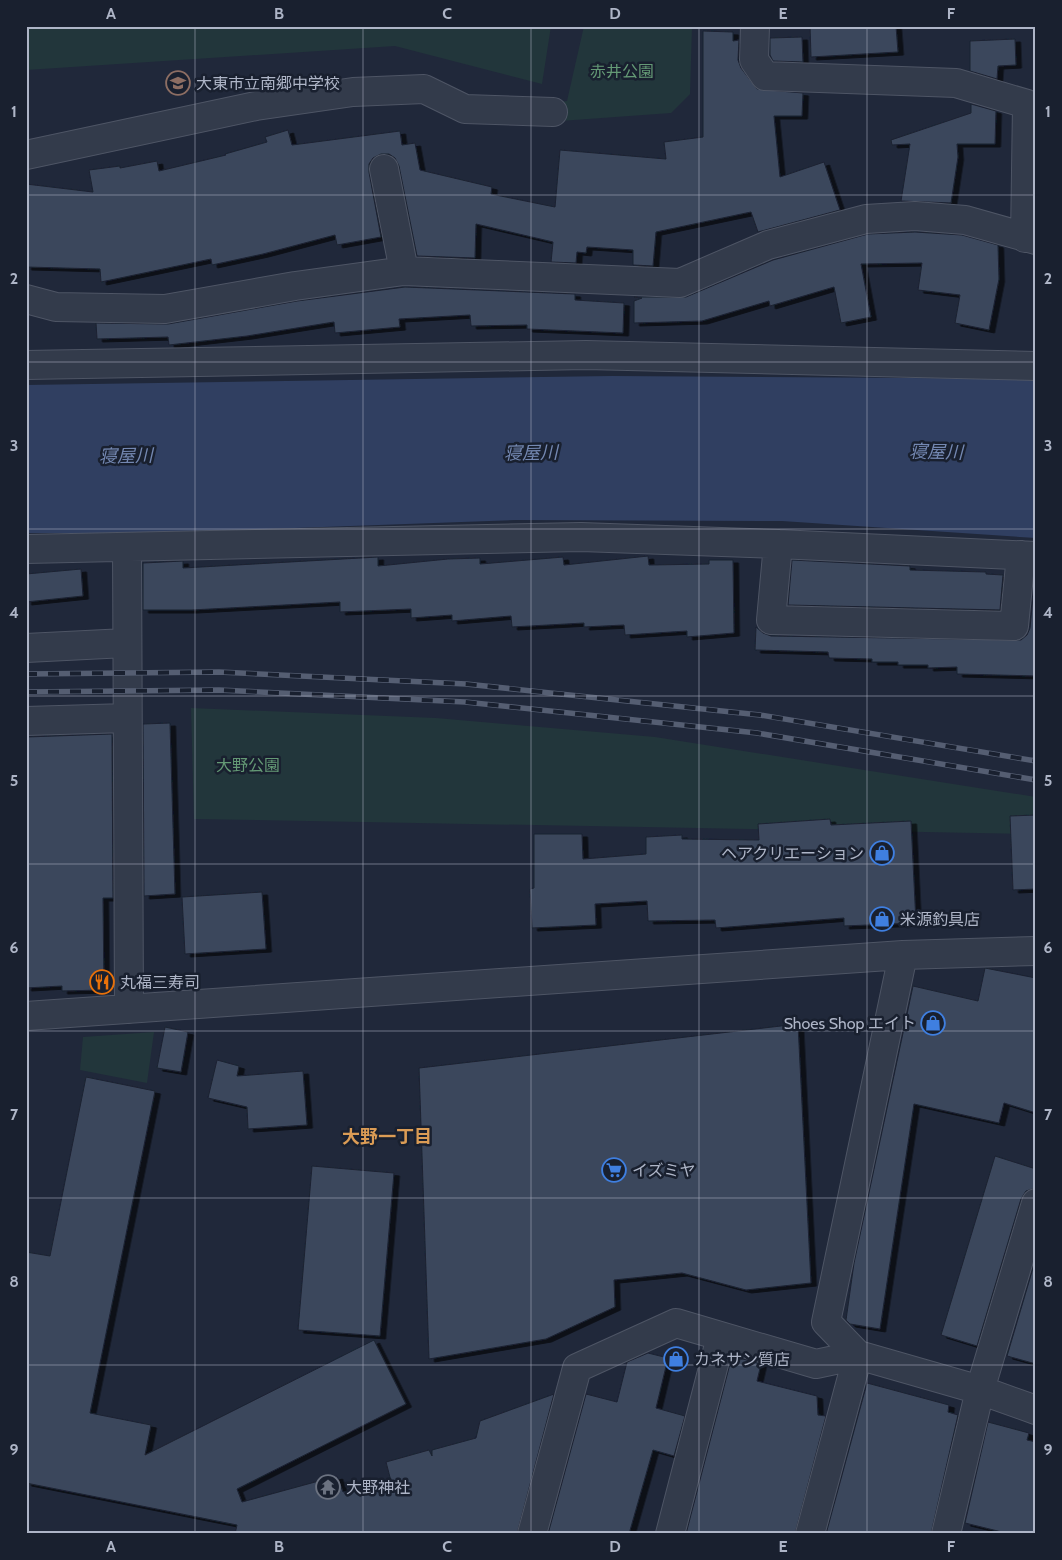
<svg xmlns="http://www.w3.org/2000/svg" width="1062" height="1560" viewBox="0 0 1062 1560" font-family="Cabin,'Noto Sans JP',sans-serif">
<defs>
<filter id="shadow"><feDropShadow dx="5.5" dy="3" stdDeviation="0" flood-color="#0009"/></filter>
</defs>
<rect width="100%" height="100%" fill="#20283a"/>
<path fill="#22363b" d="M26,26h525l-9,58 -147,-38 -369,24z
M584,26h108l-2,68 -19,19 -111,8v-19l7,-1z
M191,708l245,10 219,19 381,60v37l-842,-15z
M154,1032l-7,51 -67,-13 3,-33z"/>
<path fill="#303f61" d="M612,376l424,3v159l-254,-17 -266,-1 -356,13h-134v-148z"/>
<path fill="#3b465b" stroke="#1b2231" filter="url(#shadow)" d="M810,26h86l2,26 -87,5z
M703,31l30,1v9l6,-1 -1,20 3,8 16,21 46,4 -1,23h-28l6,61 44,-15 16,48 -82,22 -7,-20 -95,20 -3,34 -20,-1v-15l-46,-3 -1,6 -9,-1 -1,11 -25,-1 2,-20 -77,-18 -1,34 -58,-2 -18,-90 -4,-8 -6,-4h-8l-8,4 -4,6v8l12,65 -44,8 -2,-10 -72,19 -51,11 -1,-6 -110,23 -1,-13 -74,-2v-83l67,8 -4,-22 31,-4v2l37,-7 2,10 67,-16 -1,-1 42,-12 -2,-5 23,-7 4,15 108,-14 2,14 13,-2 5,27 72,17 -1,7 64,13 5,-57 106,9 -2,-17 39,-5z
M802,37l1,25 -30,-1 -3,-6v-17z
M1015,39l1,26 -18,1 -1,13 -27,-8v-30z
M971,104l25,7 -1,33h-38l1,13 -7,46 -50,-2 9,-57 -18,1 -1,-5 80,-27z
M915,232l47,3 36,10 1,34 -10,51 -34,-7 5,-28 -42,-5 4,-27 -61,1 10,53 -30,6 -7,-36 -64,19 -1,-5 -67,20 -68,2v-22l8,-3 -8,-1h52l87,-37 95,-26z
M405,287l170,7v6l49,3 -1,30 -96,-4v-4l-56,1 -1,-11 -71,4 1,8 -65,6 -1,-11 -87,14 -78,9 -1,-8 -71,2 -1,-16 72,1 129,-23z
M648,556l1,9 60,-1v-4h24l1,73 -47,4v-6l-62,4 -1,-10 -40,2v-4l-72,4 -1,-11 -59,5v-6l-41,3v-9l-71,3v-10l-148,8h-49v-47l40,-2v7l195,-11v9l70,-7 32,-1v6l83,-7 1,8z
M792,560l118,6v4l76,2v2l17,1 -3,35 -212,-5z
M81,569l2,27 -57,6v-28z
M1035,575l1,101 -79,-2v-7l-29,1v-3h-30v-3h-26v-3l-43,-1 -1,-6 -73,-2 1,-23 7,6 8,3 250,4 6,-5 3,-7z
M170,723l5,171 -31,2 -1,-172z
M112,734l1,164h-10l1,92 -42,1v-5l-36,2v-251z
M1036,815v74l-23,1 -3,-74z
M830,819l1,6 80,-4 5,102 -72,3v-8l-128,10 -1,-8 -67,1 -1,-20 -52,3 1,21 -64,3 -2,-39 4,-1v-54h48l1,25 63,-5v-17l36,-2v4l77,1 -1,-16z
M262,892l4,57 -81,5 -3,-57z
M985,968l51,10v135l-32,-10 -5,20 -85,-19 -34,225 -30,-5 -4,-4 8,-57 59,-277 65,15z
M798,1024l13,259 -65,7 -64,-17 -68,7 1,27 -69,32 -117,20 -10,-291z
M165,1027l23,5 -7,40 -24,-4z
M217,1060l22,6 -2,10 66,-5 4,54 -59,4 -1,-22 -39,-9z
M86,1077l69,14 -65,322 61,12 -6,30 229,-115 32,64 -169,85 5,13 95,-26 6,16 49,-7 -6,-23 43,-12 3,6v-6l44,-12 4,-17 74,-27 -37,140h-282l2,-9 -211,-42v-231l24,4z
M995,1156l41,13v19l-10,3 -5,8 -44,147 -36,-11z
M312,1166l82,7 -14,163 -82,-6z
M1036,1258v106l-29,-8z
M648,1353l20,5 -12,50 29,8 -11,40 -21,-6 -24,84h-81l38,-140 31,8 10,-40z
M732,1356l29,8 -4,17 60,15 1,19 8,1 -31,118h-109z
M867,1383l82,22 -1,7 10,3 -27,119h-105z
M988,1422l41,11 -2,7 9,2v92h-26l-45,-11z"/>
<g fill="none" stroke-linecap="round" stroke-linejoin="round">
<g stroke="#4e5565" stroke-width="30">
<path id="minor" d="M755,26l-1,34 11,16 191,7 71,21 -2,134
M26,155l230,-49 97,-14 71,-3 41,20 88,3
M384,169l20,102
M26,299l30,8 109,2 130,-23 109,-15 276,12 88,-38 98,-26 49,-3 50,4 71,20
M26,365l560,-10 450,11
M778,544l-7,76 243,6 7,-71
M127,547l2,462
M26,549l555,-12 197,7 258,12
M26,648l100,-5
M26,721l101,-3
M903,955l-77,367 32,33 122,35 56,20
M26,1016l877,-61 133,-4
M532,1534l45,-166 99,-45 140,41 42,-9 -48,179
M670,1534l51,-197
M946,1534l34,-144 56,-187"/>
</g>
<use href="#minor" stroke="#333b4b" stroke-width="28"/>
<g stroke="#555e72" stroke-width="5.5">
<path id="rail" d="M26,674l193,-2 247,12 294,31 276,46
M26,692l193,-2 246,12 292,31 279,47"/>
</g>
<use href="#rail" stroke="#19202f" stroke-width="4" stroke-dasharray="11" stroke-linecap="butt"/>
</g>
<path fill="none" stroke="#aeb5c7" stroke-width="1" stroke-opacity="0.55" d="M195,26v1508M363,26v1508M531,26v1508M699,26v1508M867,26v1508M26,195h1010M26,362h1010M26,529h1010M26,696h1010M26,864h1010M26,1031h1010M26,1198h1010M26,1365h1010"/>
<defs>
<g id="school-ring" transform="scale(1.25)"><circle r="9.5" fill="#19202f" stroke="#8d6e63" stroke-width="1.5"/><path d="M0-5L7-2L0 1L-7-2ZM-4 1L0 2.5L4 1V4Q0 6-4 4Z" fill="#8d6e63"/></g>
<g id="shop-ring" transform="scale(1.25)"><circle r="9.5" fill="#19202f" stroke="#3f7fe0" stroke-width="1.5"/><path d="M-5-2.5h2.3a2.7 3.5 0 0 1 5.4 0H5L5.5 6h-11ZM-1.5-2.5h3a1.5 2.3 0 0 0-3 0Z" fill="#3f7fe0"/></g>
<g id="restaurant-ring" transform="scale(1.25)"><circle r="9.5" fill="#19202f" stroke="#e8710a" stroke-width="1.5"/><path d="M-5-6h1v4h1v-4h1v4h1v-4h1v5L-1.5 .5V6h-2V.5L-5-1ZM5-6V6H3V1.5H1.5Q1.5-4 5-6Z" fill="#e8710a"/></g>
<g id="supermarket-ring" transform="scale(1.25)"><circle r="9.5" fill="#19202f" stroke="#3f7fe0" stroke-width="1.5"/><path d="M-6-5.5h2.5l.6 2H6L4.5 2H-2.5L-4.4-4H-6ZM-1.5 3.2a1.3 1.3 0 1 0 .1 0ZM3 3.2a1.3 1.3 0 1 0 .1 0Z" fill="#3f7fe0"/></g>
<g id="temple-ring" transform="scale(1.25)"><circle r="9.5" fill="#19202f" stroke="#6b7280" stroke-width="1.5"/><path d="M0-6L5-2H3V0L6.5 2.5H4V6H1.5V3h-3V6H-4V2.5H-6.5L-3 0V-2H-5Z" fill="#6b7280"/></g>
</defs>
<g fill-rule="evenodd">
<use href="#school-ring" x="178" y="83"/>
<use href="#shop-ring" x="882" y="853"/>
<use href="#shop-ring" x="882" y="919"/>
<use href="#restaurant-ring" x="102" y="982"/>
<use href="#shop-ring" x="933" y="1023"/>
<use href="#supermarket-ring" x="614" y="1170"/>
<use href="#shop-ring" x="676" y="1359"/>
<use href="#temple-ring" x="328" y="1487"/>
</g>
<g text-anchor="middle" stroke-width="5" stroke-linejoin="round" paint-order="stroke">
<g font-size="16" fill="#649975" stroke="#19202f">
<text x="622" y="77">赤井公園</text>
<text x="248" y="771">大野公園</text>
</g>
<g font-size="16" fill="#aeb5c7" stroke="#19202f" text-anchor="start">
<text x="196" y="89">大東市立南郷中学校</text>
<text x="864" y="859" text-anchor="end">ヘアクリエーション</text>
<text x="900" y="925">米源釣具店</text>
<text x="120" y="988">丸福三寿司</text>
<text x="916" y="1029" text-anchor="end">Shoes Shop エイト</text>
<text x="632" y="1176">イズミヤ</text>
<text x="694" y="1365">カネサン質店</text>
<text x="346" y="1493">大野神社</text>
</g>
<g font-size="18" font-style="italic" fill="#7488b2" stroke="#19202f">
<text transform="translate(936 452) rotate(1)" y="6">寝屋川</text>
<text transform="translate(531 453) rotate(-1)" y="6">寝屋川</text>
<text transform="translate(126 456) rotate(-1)" y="6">寝屋川</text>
</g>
<g font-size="18" font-weight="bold" fill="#db9c55" stroke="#19202f">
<text x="387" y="1143">大野一丁目</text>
</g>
</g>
<rect width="1062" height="1560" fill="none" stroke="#19202f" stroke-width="55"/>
<rect x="28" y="28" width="1006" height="1504" fill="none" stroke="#aeb5c7" stroke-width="2"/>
<g font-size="16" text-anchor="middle" font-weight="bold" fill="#aeb5c7">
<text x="111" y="19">A</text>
<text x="279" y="19">B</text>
<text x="447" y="19">C</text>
<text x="615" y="19">D</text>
<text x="783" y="19">E</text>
<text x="951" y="19">F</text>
<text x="14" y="117">1</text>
<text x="1048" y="117">1</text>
<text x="14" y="284">2</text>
<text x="1048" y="284">2</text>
<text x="14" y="451">3</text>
<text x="1048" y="451">3</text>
<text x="14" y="618">4</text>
<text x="1048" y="618">4</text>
<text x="14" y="786">5</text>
<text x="1048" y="786">5</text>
<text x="14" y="953">6</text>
<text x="1048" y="953">6</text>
<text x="14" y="1120">7</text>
<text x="1048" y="1120">7</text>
<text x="14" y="1287">8</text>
<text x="1048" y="1287">8</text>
<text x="14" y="1455">9</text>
<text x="1048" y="1455">9</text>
<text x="111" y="1552">A</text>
<text x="279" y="1552">B</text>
<text x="447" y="1552">C</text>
<text x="615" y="1552">D</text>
<text x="783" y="1552">E</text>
<text x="951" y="1552">F</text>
</g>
</svg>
